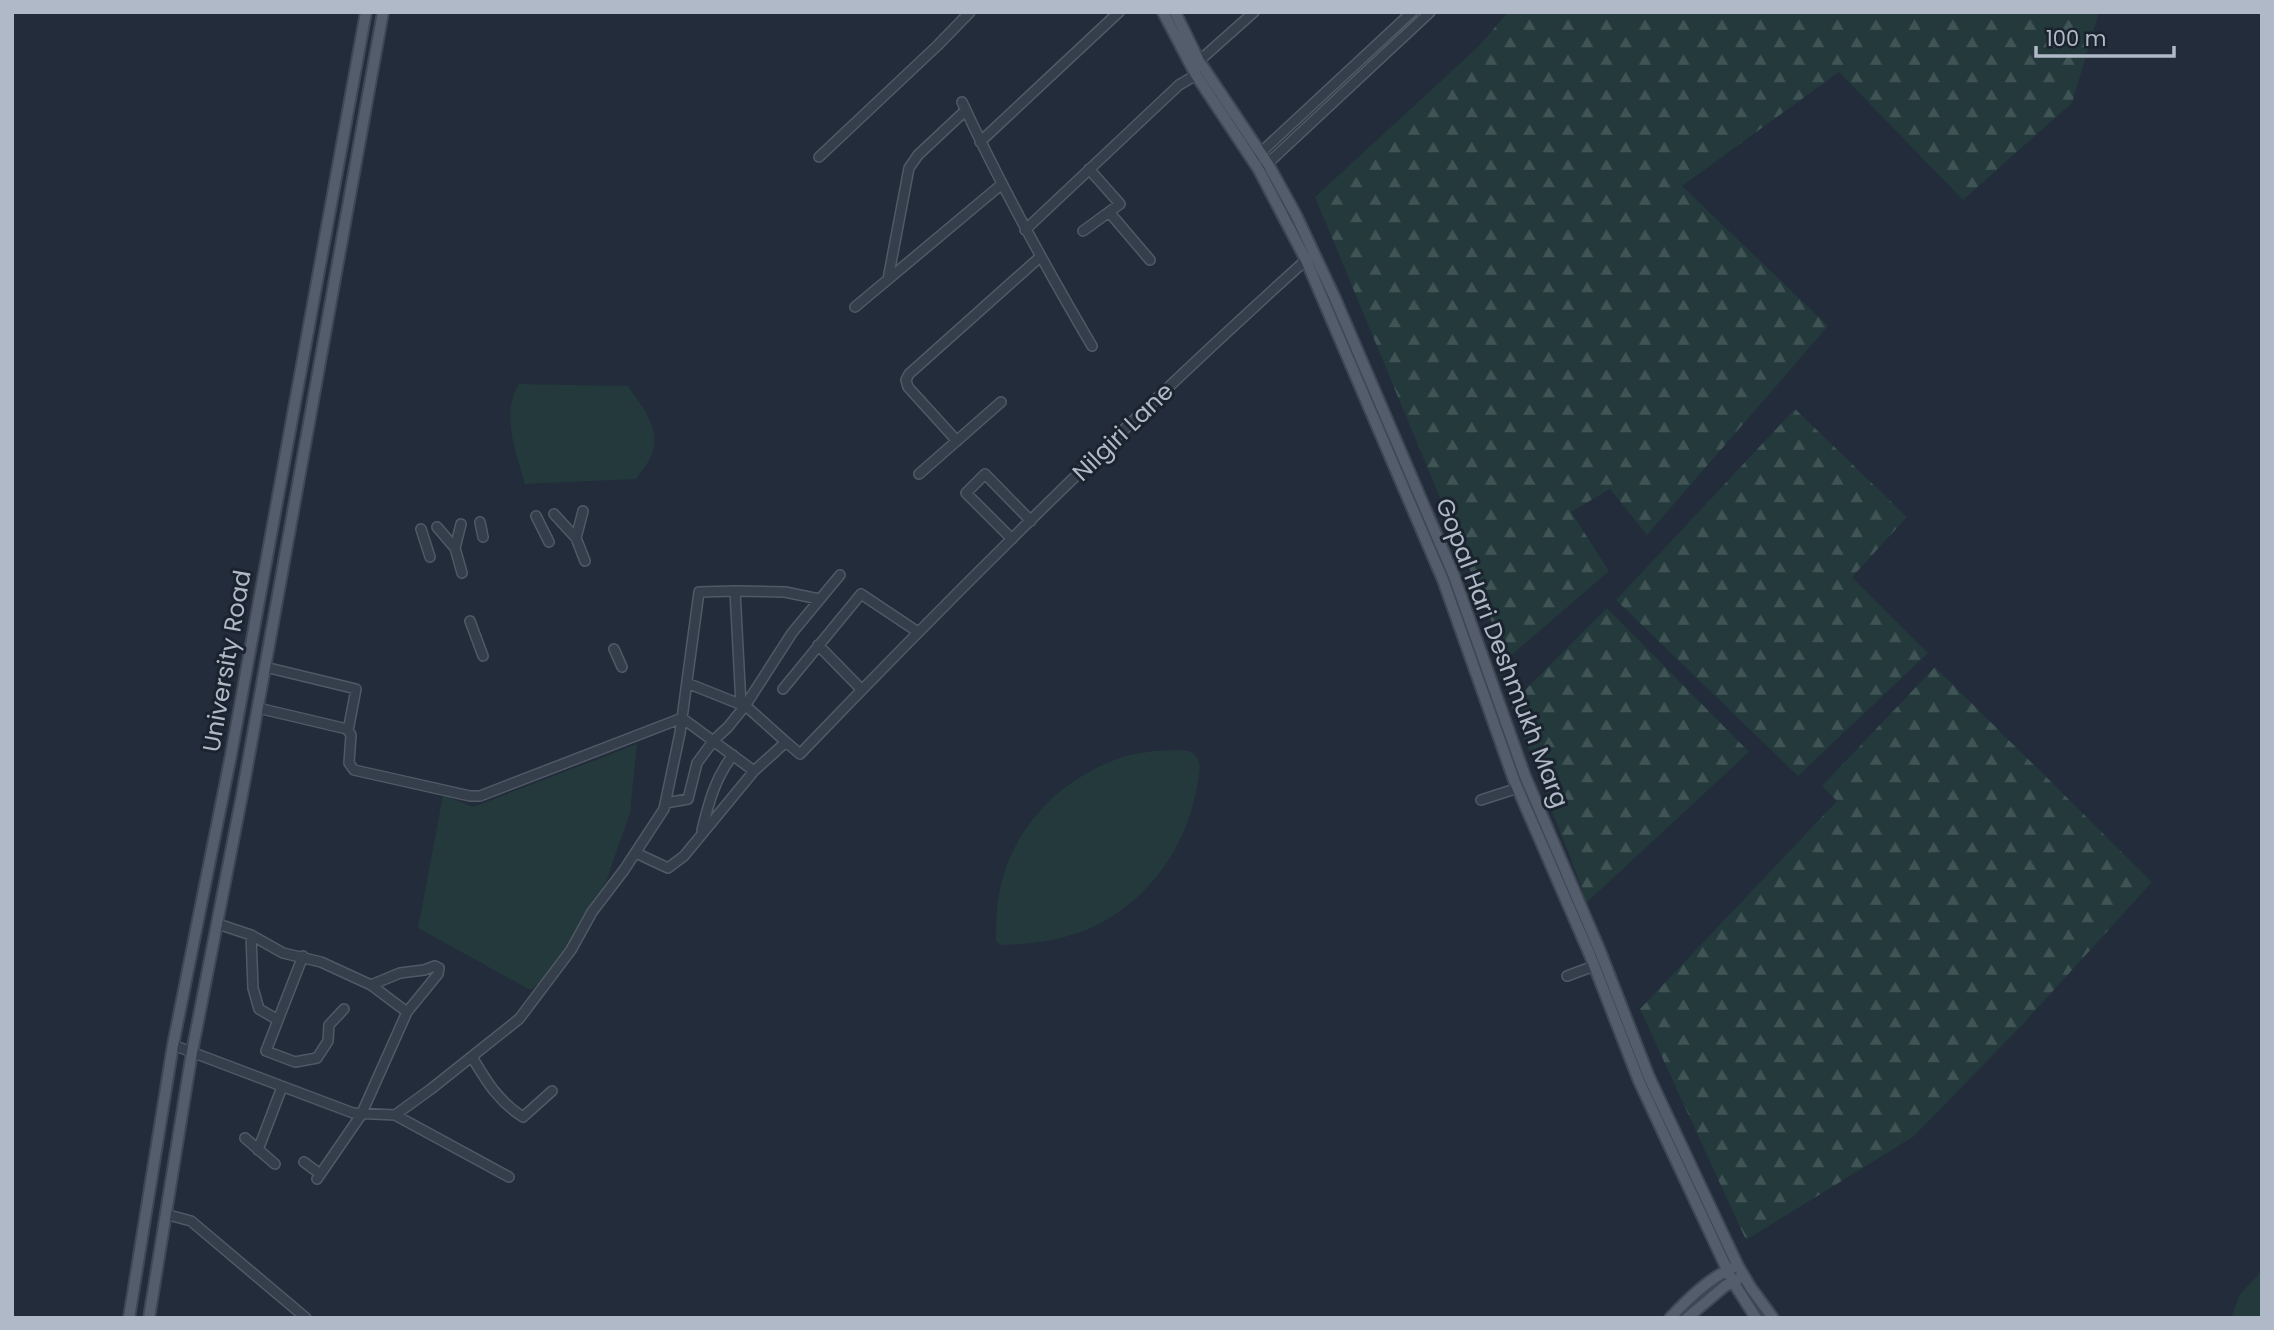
<svg xmlns="http://www.w3.org/2000/svg" width="2274" height="1330" viewBox="0 0 2274 1330" font-family="Poppins,sans-serif">
<defs>
<pattern id="forest-firs" width="22" height="20" patternUnits="userSpaceOnUse" patternTransform="scale(1.75)"><rect width="22" height="20" fill="#23393b"/><path d="M5 1l3.5 6h-7zM16 11l3.5 6h-7z" fill="#405456"/></pattern>
</defs>
<rect width="100%" height="100%" fill="#222c3a"/>
<path fill="#23393b" d="M519,384l109,2c13,20 34,42 24,68 -3,9 -11,17 -16,25l-111,5c-9,-31 -25,-71 -6,-100z
M637,744l-7,69 -24,69 -53,91 -23,17 -112,-62 25,-133 30,12z
M1154,751c11,0 28,-3 37,1 12,7 9,18 7,29 -8,56 -40,108 -90,138 -33,20 -70,25 -107,26l-5,-3c0,-11 0,-22 1,-33 6,-70 55,-126 120,-150 12,-5 25,-6 37,-8z
M2262,1271v47h-31l9,-24z"/>
<path fill="url(#forest-firs)" d="M1508,12h591l-27,91 -109,97 -124,-128 -157,114 146,140 -181,209 -37,-46 -39,23 38,59 -102,88 -192,-462 164,-151z
M1795,409l112,108 -55,60 76,76 -130,123 -182,-176z
M1607,608l142,144 -164,152 -3,-16 -71,-184z
M1935,667l217,215 -130,143 -109,112 -167,103 -106,-231 197,-208 -15,-15z"/>
<g fill="none" stroke-linecap="round" stroke-linejoin="round">
<g stroke="#505965" stroke-width="12">
<path id="minor" d="M1199,61l55,-49
M962,102c39,84 83,164 130,244
M980,142l139,-130
M1257,156l155,-144
M819,157l119,-112 32,-33
M1265,166l165,-154
M1109,212l41,48
M1025,230l154,-145 17,-10
M1083,231l37,-27 -31,-35
M888,279l21,-111 9,-13 48,-45
M855,307l147,-123
M957,441l-49,-54 -2,-7 3,-6 131,-117
M919,474l82,-72
M583,511l-7,27 9,23
M554,514l22,24
M536,516l13,26
M480,522l3,15
M461,524l-6,24 7,25
M437,527l18,21
M421,529l9,28
M1012,539l-46,-46 19,-19 46,47
M735,591l50,1 34,7
M470,621l13,35
M818,645l44,45
M614,649l8,18
M265,667l91,22 -8,42
M783,689l78,-95 57,38
M258,708l89,21 4,6 -2,28 5,7 116,26h10l202,-78 72,53 32,-29 -39,-35 -60,-24
M786,742l14,12c163,-170 331,-336 506,-494
M1481,800l37,-12
M666,803l22,-4 9,-36 17,-23 14,-13 17,-21 47,-73 48,-58
M702,830c7,-28 13,-52 31,-75
M636,853l32,15 16,-12 70,-85
M218,924l33,11 32,18 38,9 50,23 36,27 -46,103 -44,64
M251,935l2,53 6,21 19,11
M303,956l-37,95 29,11 22,-4 11,-17 1,-16 15,-16
M1567,976l27,-10
M371,985l29,-12 24,-3 11,-4 4,2 -1,6 -31,38
M173,1045l180,68 42,2 36,-26 88,-70 52,-69 21,-38 32,-42 40,-61 16,-76 19,-141 36,-1 6,114
M472,1057c15,25 26,44 51,60l29,-26
M395,1115l114,62
M245,1138l30,26
M258,1150l24,-63
M304,1162l16,12
M165,1214l26,7 115,97"/>
</g>
<g stroke="#3f4754" stroke-width="14">
<path id="major" d="M1163,12l33,63 63,95 47,90 137,320 71,200 76,175 49,126 94,201 23,36
M1175,12l24,49 69,103 28,51 38,81 120,280 71,200 75,175 49,126 89,189 13,22 22,30
M129,1318l44,-273 58,-290 135,-743
M149,1318l43,-266 50,-257 141,-783
M1670,1318c18,-19 38,-39 62,-50
M1687,1318l38,-32 13,-7"/>
</g>
<use href="#minor" stroke="#353e4b" stroke-width="9"/>
<use href="#major" stroke="#535d6b" stroke-width="10"/>
</g>
<g text-anchor="middle" stroke-width="6" stroke-linejoin="round" paint-order="stroke">
<g font-size="24" fill="#b0b9c7" stroke="#1b232f">
<text transform="translate(1123 432) rotate(-44)" y="8">Nilgiri Lane</text>
<text transform="translate(1502 653) rotate(69)" y="8">Gopal Hari Deshmukh Marg</text>
<text transform="translate(227 661) rotate(-80)" y="8">University Road</text>
</g>
</g>
<rect width="2274" height="1330" fill="none" stroke="#b0b9c7" stroke-width="28"/>
<path d="M2036 46v10h138v-10" fill="none" stroke="#b0b9c7" stroke-width="3.5"/>
<text x="2046" y="46" font-size="21" fill="#b0b9c7" stroke="#1b232f" stroke-width="5" paint-order="stroke">100 m</text>
</svg>
